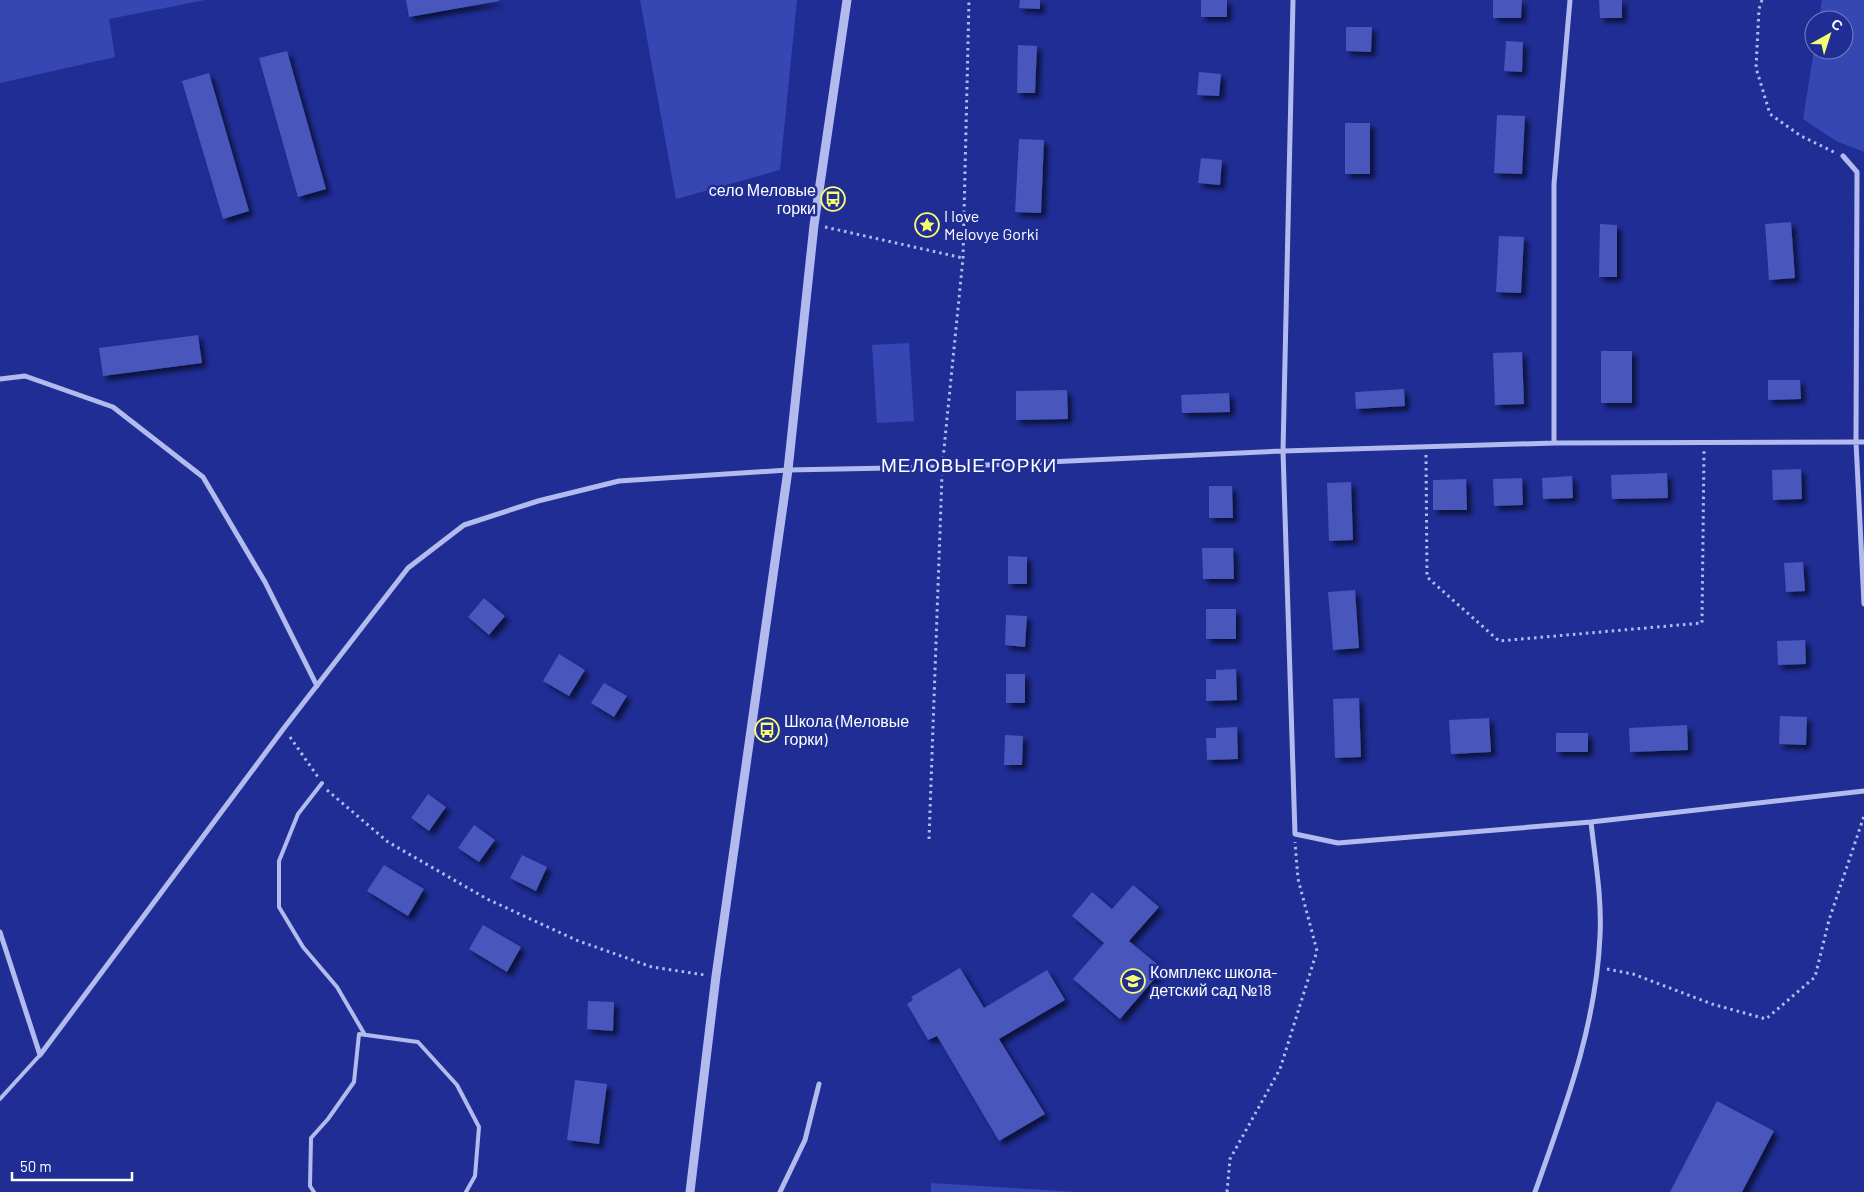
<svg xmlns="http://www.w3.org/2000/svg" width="1864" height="1192" viewBox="0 0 1864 1192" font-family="Barlow,sans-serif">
<defs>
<filter id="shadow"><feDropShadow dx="4.5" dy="4.5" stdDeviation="2.5" flood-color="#0009"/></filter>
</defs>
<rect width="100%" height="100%" fill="#1f2d95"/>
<path fill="#3647b3" d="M0,0h205l-96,19 6,38 -115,26z
M640,0h157l-17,170 -104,29z
M1822,0h42v152l-28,-11 -33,-22 11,-69h30v-30h-25z
M909,343l5,78 -37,2 -5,-78z
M931,1183l146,9h-146z"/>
<path fill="#4856bb" filter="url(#shadow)" d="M406,0h93v1l-90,16z
M1020,0h20v9l-21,-1z
M1201,0h26v17h-26z
M1493,0h29l-1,18h-28z
M1599,0h23v18h-22z
M1346,27h26l-1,25 -25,-1z
M1506,41l17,1 -1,30 -18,-1z
M1018,45l19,1 -2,47h-18z
M287,51l39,138 -28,8 -39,-139z
M1199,72l22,2 -2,22 -22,-1z
M209,73l40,138 -26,8 -41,-138z
M1497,115l28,1 -3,58 -28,-1z
M1345,123h25v51h-25z
M1019,139l25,1 -3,73 -26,-1z
M1201,158l21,2 -2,25 -22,-2z
M1791,222l4,56 -26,2 -4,-56z
M1600,224l17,1v52h-18z
M1499,236l25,1 -3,56 -25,-1z
M198,335l4,28 -99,13 -4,-28z
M1601,351h31v52h-31z
M1522,352l2,52 -29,1 -2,-52z
M1768,380h32l1,19 -33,1z
M1404,389l1,17 -49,3 -1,-17z
M1067,390l1,29 -52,1v-29z
M1229,393l1,19 -48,1 -1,-18z
M1801,469l1,30 -29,1 -1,-30z
M1667,473l1,25 -56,1 -1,-24z
M1572,476l1,22 -30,1 -1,-21z
M1522,478l1,27 -29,1 -1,-27z
M1466,479l1,31h-34v-30z
M1351,482l2,58 -24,1 -2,-58z
M1209,486h23l1,32h-24z
M1202,548h31l1,31h-31z
M1008,556l19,1v27h-19z
M1803,562l2,29 -19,1 -2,-29z
M1355,590l4,58 -26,2 -5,-58z
M484,598l21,18 -16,19 -21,-18z
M1206,609h30v30h-30z
M1006,615l21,1 -2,31 -20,-2z
M1805,640l1,24 -28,1 -1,-24z
M559,654l26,16 -16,26 -26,-15z
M1236,669l1,31 -31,1v-22h10v-9z
M1006,674h19v29h-19z
M604,683l23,13 -13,21 -23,-14z
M1359,698l2,59 -26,1 -2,-59z
M1780,716l27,1 -1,28 -27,-1z
M1489,718l2,34 -40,2 -2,-34z
M1687,725l1,25 -58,2 -1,-24z
M1237,727l1,32 -31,1 -1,-22h10v-10z
M1556,733h32v19h-32z
M1005,735l18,1 -1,29h-18z
M428,794l18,13 -17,24 -18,-13z
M474,825l21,15 -16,22 -21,-14z
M522,855l25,12 -11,24 -26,-13z
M384,865l40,24 -16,27 -41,-25z
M1133,885l26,22 -30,34 34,28 -43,50 -47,-40 31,-36 -32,-27 20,-24 20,17z
M483,925l38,22 -14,25 -38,-23z
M960,968l24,40 63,-38 18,30 -66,39 46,75 -46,27 -62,-105 -9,4 -21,-36 6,-4 -2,-3z
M588,1001l26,1 -1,29 -26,-2z
M575,1080l32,4 -8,60 -32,-4z
M1717,1101l57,30 -32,61h-72z"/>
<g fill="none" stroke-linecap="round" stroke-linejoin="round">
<path stroke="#b2baee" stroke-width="3" stroke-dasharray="2.5 4" stroke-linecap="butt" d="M1762,0l-3,9 -3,59 14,46 31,22 35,17
M825,227l138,31
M1426,455l1,122 72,64 203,-18 2,-172
M943,459l20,-201 6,-258
M290,737l28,40
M327,790l61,52 99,57 89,41 76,27 53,8
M929,839l13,-364
M1607,969l26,5 79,30 54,15 49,-42 14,-57 35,-104
M1227,1192l3,-33 50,-90 37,-118 -19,-72 -3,-37"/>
<path stroke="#b2baee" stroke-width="4" d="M322,783l-24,31 -19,47v46l24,40 34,40 28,48
M0,1099l40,-44
M314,1192l-4,-6 1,-48 17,-19 26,-37 5,-48 59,8 39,43 22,42 -4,49 -9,16"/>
<path stroke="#b2baee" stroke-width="5" d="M1293,0l-10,451 12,383 43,9 253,-21 273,-31
M1843,156l14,16 -1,270 8,162
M0,379l25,-3 88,31 90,70 62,105 52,104
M1554,443v-259l16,-184
M0,932l40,123 244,-327 124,-160 56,-43 74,-24 81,-20 169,-11 154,-3 341,-16 271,-8 310,-1
M780,1192l25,-52 14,-56
M1535,1192c30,-85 61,-165 65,-256 2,-38 -5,-77 -9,-114"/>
<path stroke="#b2baee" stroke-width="9" d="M690,1192l26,-216 72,-506 26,-245 33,-225"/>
</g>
<defs>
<g id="bus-ring" transform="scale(1.25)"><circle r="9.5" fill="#1f2d95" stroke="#f8fc72" stroke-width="1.5"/><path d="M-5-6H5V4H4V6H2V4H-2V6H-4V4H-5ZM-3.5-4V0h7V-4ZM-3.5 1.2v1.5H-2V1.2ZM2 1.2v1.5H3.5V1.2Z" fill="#f8fc72"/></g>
<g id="sight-ring" transform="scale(1.25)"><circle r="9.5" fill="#1f2d95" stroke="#f8fc72" stroke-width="1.5"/><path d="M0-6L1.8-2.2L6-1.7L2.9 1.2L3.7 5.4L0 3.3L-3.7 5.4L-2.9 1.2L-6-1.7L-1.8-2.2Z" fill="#f8fc72"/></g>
<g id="school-ring" transform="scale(1.25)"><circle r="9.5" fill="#1f2d95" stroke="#f8fc72" stroke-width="1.5"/><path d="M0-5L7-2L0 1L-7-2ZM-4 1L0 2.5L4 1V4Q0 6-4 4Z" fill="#f8fc72"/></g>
</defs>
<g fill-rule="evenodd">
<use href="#bus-ring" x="833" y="199"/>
<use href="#sight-ring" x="927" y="225"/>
<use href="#bus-ring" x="767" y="730"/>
<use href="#school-ring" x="1133" y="981"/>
</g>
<g text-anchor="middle" stroke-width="5" stroke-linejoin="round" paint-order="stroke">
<g font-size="16" fill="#fff" stroke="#1f2d95" text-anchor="start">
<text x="816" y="196" text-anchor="end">село Меловые<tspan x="816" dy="18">горки</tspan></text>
<text x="944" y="222">I love<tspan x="944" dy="18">Melovye Gorki</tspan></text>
<text x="784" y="727">Школа (Меловые<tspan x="784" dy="18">горки)</tspan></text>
<text x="1150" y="978">Комплекс школа-<tspan x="1150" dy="18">детский сад №18</tspan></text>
</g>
<g font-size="19" letter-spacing="1" fill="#fff" stroke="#1f2d95">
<text x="969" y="472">МЕЛОВЫЕ ГОРКИ</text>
</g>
</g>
<g transform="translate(1829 35) rotate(39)"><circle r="24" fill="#1f2d95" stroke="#7981bf"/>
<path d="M0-4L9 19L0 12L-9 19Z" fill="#f8fc72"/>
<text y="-8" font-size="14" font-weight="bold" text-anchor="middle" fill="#ffffff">С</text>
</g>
<path d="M12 1172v8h120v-8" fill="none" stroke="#ffffff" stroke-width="2.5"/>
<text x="20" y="1172" font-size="15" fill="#ffffff" stroke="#1f2d95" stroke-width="4" paint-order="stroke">50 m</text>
</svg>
